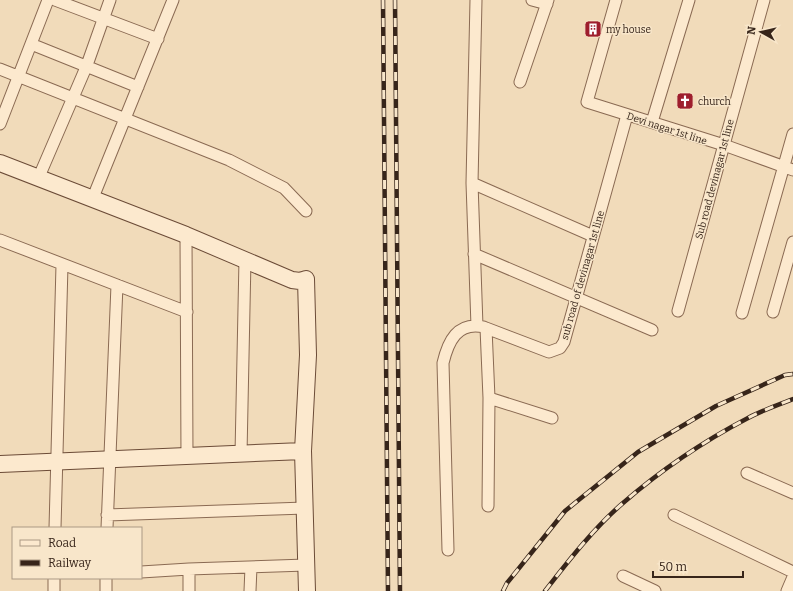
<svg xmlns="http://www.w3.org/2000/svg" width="793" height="591" viewBox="0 0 793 591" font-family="Bitter,serif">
<rect width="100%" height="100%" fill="#f1dbba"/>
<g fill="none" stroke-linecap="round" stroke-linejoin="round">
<g stroke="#8a6a53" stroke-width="13">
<path id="street" d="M55,0l103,39
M476,0l-4,183 5,143
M532,0l15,4
M616,0l-29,102 137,43 69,25
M31,44l107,43
M0,69l229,91 55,28 22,23
M520,82l28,-82
M652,122l37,-122
M0,124l48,-124
M38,179l49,-114 23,-65
M472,183l121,53
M92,200l81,-200
M186,235l1,221
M0,240l187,72
M474,254l178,76
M678,311l86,-311
M773,312l20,-70
M742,313l51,-179
M489,398l63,20
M241,454l4,-195
M747,473l46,20
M488,506l1,-108 -3,-70 63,24 11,-4 4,-6 63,-227
M107,515l198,-7
M674,515l119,57
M55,528l7,-263
M107,528l10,-243
M448,550l-5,-187c5,-21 14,-42 41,-36
M141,572l48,-3
M623,576l32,15
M54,591v-13
M106,591v-13
M189,591v-22l117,-4
M250,591l1,-24
M787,591l6,-14"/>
</g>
<g stroke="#6b4b37" stroke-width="18">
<path id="secondary" d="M0,163l186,72 106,45 8,1 6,-2 2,76 -5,96 4,140
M0,464l303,-13"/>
</g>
<use href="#street" stroke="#fce9ce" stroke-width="11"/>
<use href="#secondary" stroke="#fce9ce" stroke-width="16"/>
<g stroke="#37251a" stroke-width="4.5">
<path id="rail" d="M383,0l5,591
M395,0l5,591
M503,591l4,-8 58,-72 73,-59 78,-46 69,-31 8,-1
M545,591c24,-31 49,-63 78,-88 38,-33 81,-62 125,-85 15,-8 30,-13 45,-19"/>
</g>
<use href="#rail" stroke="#f8e6ca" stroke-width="3" stroke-dasharray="9" stroke-linecap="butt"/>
</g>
<defs>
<g id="building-square" transform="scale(0.9)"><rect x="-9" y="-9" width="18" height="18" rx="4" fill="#9e1e2d" stroke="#f8e6ca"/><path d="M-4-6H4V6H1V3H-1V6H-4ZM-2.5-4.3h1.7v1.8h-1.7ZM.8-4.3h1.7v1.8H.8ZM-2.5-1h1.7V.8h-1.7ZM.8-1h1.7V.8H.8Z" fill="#fff"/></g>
<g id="church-square" transform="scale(0.9)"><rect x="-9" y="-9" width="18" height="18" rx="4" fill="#9e1e2d" stroke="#f8e6ca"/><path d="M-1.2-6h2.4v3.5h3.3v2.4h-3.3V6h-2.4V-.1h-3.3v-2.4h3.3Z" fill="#fff"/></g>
</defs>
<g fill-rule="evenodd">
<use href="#building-square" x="593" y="29"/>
<use href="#church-square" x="685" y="101"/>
</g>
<g text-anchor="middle" stroke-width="3" stroke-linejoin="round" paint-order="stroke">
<g font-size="10" fill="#37251a" stroke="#f8e6ca" text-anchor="start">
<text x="606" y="33">my house</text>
<text x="698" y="105">church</text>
</g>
<g font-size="10" fill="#37251a" stroke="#f8e6ca">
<text transform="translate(667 128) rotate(18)" y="4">Devi nagar 1st line</text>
<text transform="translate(714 179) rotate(-75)" y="4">Sub road devinagar 1st line</text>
<text transform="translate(582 275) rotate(-74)" y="4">sub road of devinagar 1st line</text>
</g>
</g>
<rect x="12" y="527" width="130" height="52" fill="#f8e6ca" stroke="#ab9984"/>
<rect x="20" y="540" width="20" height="6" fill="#fce9ce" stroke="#ab9984"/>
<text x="48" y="547" font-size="12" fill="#37251a">Road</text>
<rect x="20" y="560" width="20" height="6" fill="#37251a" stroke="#ab9984"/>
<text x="48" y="567" font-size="12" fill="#37251a">Railway</text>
<g transform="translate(761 32) rotate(278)" stroke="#f8e6ca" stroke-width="3" paint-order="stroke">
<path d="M0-3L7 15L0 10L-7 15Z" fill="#37251a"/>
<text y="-6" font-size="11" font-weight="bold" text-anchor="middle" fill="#37251a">N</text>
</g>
<path d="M653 571v6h90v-6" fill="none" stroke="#37251a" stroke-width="2"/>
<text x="659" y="571" font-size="12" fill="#37251a" stroke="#f8e6ca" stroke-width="3" paint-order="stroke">50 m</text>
</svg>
